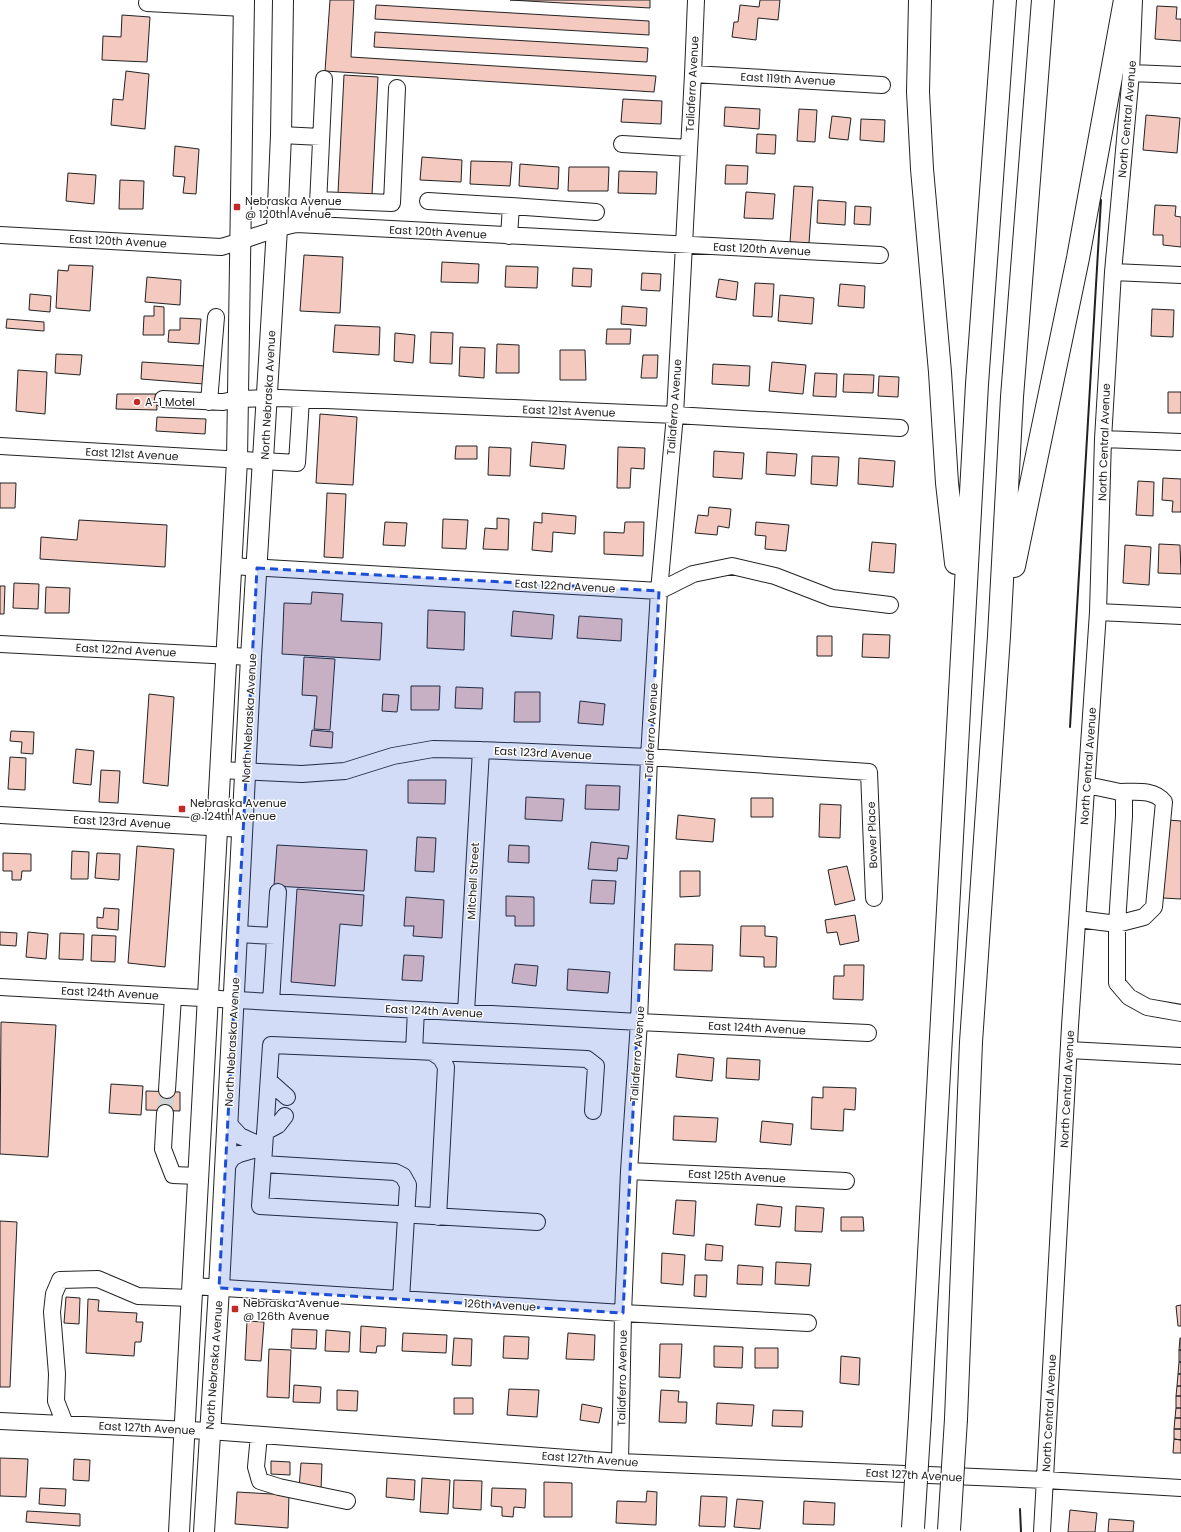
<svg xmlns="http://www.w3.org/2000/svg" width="1181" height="1532" viewBox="0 0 1181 1532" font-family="Poppins,sans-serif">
<rect width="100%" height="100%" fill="#fff"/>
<path fill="#f3c9c0" stroke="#222" d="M330,0h24l-3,57 305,19 -2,16 -329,-21z
M510,0h140v8z
M760,0h20l-2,20 -20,-2 -2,22 -24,-3 2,-15h4l2,-17 19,2z
M376,5l273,16v14l-274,-16z
M1157,6l20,1 -1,12h5v22l-26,-2z
M122,15l28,2 -3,45 -45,-2 1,-24 18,1z
M375,32l273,16 -1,14 -273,-15z
M126,71l23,3 -4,55 -34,-4 2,-26 10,1z
M344,75l34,2 -6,118 -34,-2z
M623,99l39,2 -1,23 -40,-2z
M725,107l35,2 -1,20 -35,-3z
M799,109l18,1 -2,32 -18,-1z
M1146,115l34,3 -3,35 -34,-3z
M832,116l19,2 -3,22 -19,-2z
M861,119l24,1 -1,22 -24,-2z
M757,134l19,1 -1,19 -19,-1z
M175,146l24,3 -3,45 -13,-1 2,-16 -12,-1z
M422,157l40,3 -1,22 -41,-2z
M471,161l41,1 -2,24 -40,-2z
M520,164l39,3 -1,22 -39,-3z
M726,165l22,1 -1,18h-22z
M569,167h40l-1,24h-40z
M619,171l38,1 -1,22 -38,-1z
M68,173l28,2 -2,29 -28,-3z
M120,180l24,1 -1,28h-24z
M794,186l19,1 -4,56 -19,-1z
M746,192l29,2 -2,25 -29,-1z
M818,200l28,2 -1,23 -28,-2z
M1155,205l21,1 -1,10 6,1v30l-18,-2v-10h-10z
M855,206l16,1 -1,18 -16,-1z
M304,255l39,2 -3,56 -40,-2z
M442,262l37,2 -1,19 -37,-1z
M69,265l24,1 -3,45 -34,-3 2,-38 10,1z
M506,266l32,1 -1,21 -32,-1z
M573,268l19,1 -1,18 -19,-1z
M642,273l19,1 -1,17 -19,-1z
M147,277l34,3 -1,25 -35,-3z
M719,279l19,3 -2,18 -20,-3z
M755,283l19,1 -2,33 -19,-1z
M840,284l25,2 -1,22 -26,-2z
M30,294l21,2 -1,16 -21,-2z
M780,295l34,3 -2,26 -34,-3z
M154,306l10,1v28h-21l1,-19h10z
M622,306l25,2 -1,18 -25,-2z
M1152,309l22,1 -1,27 -22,-1z
M180,318l21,1 -2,25 -31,-2 1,-12h11z
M7,319l37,3v9l-38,-3z
M335,325l45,2 -1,28 -46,-3z
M607,329h24l-1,15h-24z
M431,332l22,1 -1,31 -22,-1z
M395,333l20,2 -2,28 -19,-2z
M497,344l22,1v28h-23z
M460,347l25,1 -1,30 -25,-2z
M560,350h25l1,30h-26z
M56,354l26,1 -2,20 -25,-2z
M643,355h15l-1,23h-16z
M142,362l64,4 -2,18 -63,-5z
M772,362l34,3 -3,29 -34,-3z
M713,364l37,2 -1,20 -37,-2z
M18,370l29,2 -2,42 -29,-3z
M815,373l22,1 -1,23 -23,-1z
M844,374l30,1 -1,18 -30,-1z
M879,376l20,1 -1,20 -20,-1z
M1168,392h13v21h-13z
M117,394h39l1,16 -41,-1z
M320,414l37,3 -4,68 -37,-2z
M157,417l49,2 -1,15 -49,-3z
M532,442l34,3 -2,24 -34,-3z
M456,446h21v13h-22z
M489,447l22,1 -1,28 -22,-1z
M618,447l27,1 -1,21 -13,-1 -1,20h-13z
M714,451l30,2 -2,26 -29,-2z
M767,452l30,2 -2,22 -29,-2z
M812,456l27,1 -2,29 -26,-2z
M859,458l36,3 -2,26 -35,-3z
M1163,478l18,1v33h-9l1,-11 -11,-1z
M1138,481l16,1 -1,34 -17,-1z
M0,483h16l-1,25h-15z
M327,493l19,1 -3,64 -19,-1z
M709,507l22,2 -2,19 -11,-2 -1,9 -22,-2 3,-18 10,1z
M542,513l34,3 -1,18 -22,-2 -1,20 -20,-2 2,-28 8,1z
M497,518l12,1 -1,31 -25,-1 2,-21 12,1z
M443,519l25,1 -2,29 -24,-1z
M79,520l88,5 -2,42 -125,-8 1,-22 36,3z
M385,522l22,1 -2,23 -22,-1z
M625,522h19l-1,34 -39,-2v-22l20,1z
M756,522l33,3 -3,26 -21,-2 1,-13 -11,-1z
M872,542l24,2 -2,29 -25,-2z
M1159,544l21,1 1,29 -23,-1z
M1125,545l26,2 -2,38 -26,-2z
M14,583l25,1 -1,25 -25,-1z
M0,586h5l-1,28h-4z
M46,587l24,1 -1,25h-24z
M312,592l31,2 -2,27 41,2 -2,37 -98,-6 2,-51 27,1z
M428,610l37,2 -1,38 -37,-2z
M513,611l41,4 -2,24 -41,-3z
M579,616l43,3 -1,22 -44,-3z
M863,634l27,1 -1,23 -27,-1z
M817,636h15v20h-15z
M304,657l31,2 -5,71 -16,-1 3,-33 -15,-1z
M411,686h29l-1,24h-28z
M456,687l27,1 -1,21 -27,-1z
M515,692h25v30h-26z
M149,694l25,3 -6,89 -25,-3z
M383,694l16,1 -2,17 -15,-1z
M580,701l25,3 -2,21 -25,-2z
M312,730l21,2 -1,16 -22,-2z
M11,731l23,1 -1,22 -12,-1 1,-11 -12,-1z
M76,749l18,2 -3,34 -18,-2z
M10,757l16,1 -1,32 -17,-1z
M101,770l19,1 -2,32 -19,-1z
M408,780h38l-1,24 -37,-1z
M586,785l34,1 -1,24 -34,-1z
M526,797l38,2 -2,22 -37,-2z
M751,798h22v19h-22z
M820,804l21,1 -1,33 -21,-1z
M678,815l37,4 -2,23 -37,-3z
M1168,820l13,1v78l-18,-1z
M417,837l19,1 -2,34 -19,-1z
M591,842l38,4 -2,13 -9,-1 -1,13 -29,-2z
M277,845l90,5 -3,41 -90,-5z
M509,845l20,1v17l-21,-1z
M137,846l37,3 -9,118 -37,-4z
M72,851l17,1 -1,27h-17z
M3,853l28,1v17h-9l-1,9h-9v-9h-9z
M97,853l23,1 -1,26 -24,-2z
M847,866l8,34 -20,5 -7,-35z
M680,871h20v25l-20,1z
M592,880l24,1 -2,23 -24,-1z
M297,889l67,6 -2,31 -22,-2 -5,62 -44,-4z
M506,896l28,1v29h-19v-10h-9z
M406,897l38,3 -2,38 -29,-2 1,-10h-10z
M104,908l15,1 -1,21 -21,-2v-11l6,1z
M855,915l4,26 -19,4 -3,-13 -10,1 -2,-13z
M741,926h24v10l12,1 -1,30h-12v-10l-24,-1z
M0,932l17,1 -1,13 -16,-1z
M28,932l20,2 -2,25 -20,-2z
M60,933l24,1 -1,26 -24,-1z
M92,935l24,1 -1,26 -24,-1z
M675,944l38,1 -1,26 -38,-1z
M404,955l20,1 -2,25 -20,-1z
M515,964l23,2 -2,20 -24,-3z
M844,965h20l-1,35 -30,-1 1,-23h10z
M568,969l42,3 -2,21 -41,-3z
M1,1022l55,3 -8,132 -48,-3z
M678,1054l36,4 -2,23 -36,-4z
M727,1058l33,2 -1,20 -33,-2z
M111,1084l32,2 -2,29 -32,-2z
M823,1087l33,1 -1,22 -11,-1 -1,22 -32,-2 1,-32 11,1z
M146,1091l34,1v19l-34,-1z
M674,1116l44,2 -2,24 -43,-2z
M762,1121l31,3 -2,21 -31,-3z
M676,1200l20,1 -2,35 -21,-2z
M757,1204l25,3 -2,20 -25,-2z
M796,1206l28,2 -2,24 -27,-1z
M841,1217h22l1,14h-23z
M0,1221l17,1 -7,165h-10z
M706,1244l17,2 -1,15 -17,-1z
M662,1253l23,2 -2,30 -22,-2z
M776,1262l35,2 -2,22 -34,-2z
M738,1265l25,2 -1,18 -25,-1z
M695,1275h12l-1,22 -12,-1z
M66,1297l14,1 -1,26 -15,-1z
M88,1299l11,1 -1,11 39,2 -1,9h7l-2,20h-6l-1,14 -48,-3z
M1181,1305v21h-3l-2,-20z
M247,1321l17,1 -3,39 -16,-1z
M361,1326l25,2 -1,18h-8l-1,7 -16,-1z
M292,1329l25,1 -1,19 -25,-1z
M326,1330l24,2 -1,20 -24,-1z
M403,1333l44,2 -1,18 -44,-2z
M568,1333l27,2 -1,25 -28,-1z
M504,1336l25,1 -1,22 -25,-1z
M454,1338l18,1 -1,27 -19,-1z
M1180,1338h1v12h-2z
M660,1344h22l-2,34 -21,-1z
M714,1346l29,1 -1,21 -28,-1z
M755,1348h23v20h-23z
M269,1349l22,1 -2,48 -22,-1z
M1179,1350h2v12h-2z
M841,1356l19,2 -1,27 -19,-2z
M1179,1362h2v12h-3z
M1178,1374h3v12h-4z
M294,1385l27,2 -1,16 -27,-1z
M1177,1386h4v10h-5z
M509,1389l30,1 -2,27 -30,-2z
M337,1390l21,1 -1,20 -20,-1z
M661,1390l18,1 -1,11h9l-1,21 -27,-1z
M1176,1396h5v12h-5z
M454,1398h19v16h-19z
M717,1403l37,2 -2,21 -36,-2z
M582,1404l20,4 -3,15 -19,-3z
M1176,1408h5v10h-6z
M773,1410l30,1 -1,16 -30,-1z
M1175,1418h6v11h-7z
M1174,1429h7v11l-7,-1z
M1174,1439l7,1v13h-8z
M0,1458l28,1 -2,38 -26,-1z
M74,1459l16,1 -1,21 -16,-1z
M271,1461l19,1v13l-19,-1z
M301,1463l21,1 -1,26 -22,-2z
M387,1478l28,2 -1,20 -28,-3z
M422,1478l28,2 -2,34 -28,-2z
M454,1480l28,1 -1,29 -28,-2z
M544,1482l28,1v34h-28z
M40,1488l26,1 -1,17 -26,-2z
M492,1488l34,1 -1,19 -11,-1 -1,10 -11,-1v-9l-11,-1z
M647,1491l10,1 -1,33 -40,-2 1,-22 29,1z
M237,1492l52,3 -1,33 -53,-4z
M701,1496l26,1 -2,30 -26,-1z
M737,1499l26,2 -3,28 -26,-2z
M804,1501l31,2 -1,22 -31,-1z
M1070,1510l27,3 -2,19h-27z
M27,1511l53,3v12l-54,-4z
M1109,1519l25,2 -1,11h-25z"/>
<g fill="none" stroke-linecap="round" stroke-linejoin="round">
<path stroke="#d3d3d3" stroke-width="16" stroke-dasharray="16 8" stroke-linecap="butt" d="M165,1113l2,-23"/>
<g stroke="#222" stroke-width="18">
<path id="minor" d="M147,3l97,5
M1131,73l50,2
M693,74l189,11
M281,135l40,2
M622,144l67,4
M318,200l74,3 5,-115
M428,201l83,5 -2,30
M511,206l85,6
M317,225l7,-146
M0,235l221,12c26,-7 50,-18 76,-23l583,31
M1113,272l68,3
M163,399l60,3 15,-3 42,-1 395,17 225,13
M209,402l7,-85
M1103,439l78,3
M0,446l297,17 4,-64
M231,566l428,25 34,-17 39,-8 43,10 57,22 58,7
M1098,612l83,4
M0,644l251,13
M220,770l82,4 43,-3 48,-15 40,-7 48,1 168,7 220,15 5,126
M1087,785l33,7 4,6v18l-7,108 27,-7 10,-10 10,-105c-10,-13 -29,-10 -44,-10
M0,815l243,14
M1078,919l39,5v59l12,14 18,10 34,6
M237,934l38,2
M0,987l639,35 229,11
M271,1002l7,-110
M466,1012l15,-262
M1069,1050l112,6
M414,1051l173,8 9,7 -3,45
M432,1052l9,6 5,9 -8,150
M269,1081l18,16
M167,1090l6,-93
M165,1113l-2,36 10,26 25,1
M228,1123l12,13 24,11
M265,1132l13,-7 7,-9
M263,1164l8,-119 143,6 2,-41
M225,1169l7,-11 7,-4 25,-7
M629,1171l217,10
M192,1286l431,27 185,10
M401,1299l7,-114 -5,-9 -8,-4 -132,-8 -3,42 277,16
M0,1421l209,10 411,31 425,18 136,8
M65,1424l-9,-23 1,-27 -5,-62 2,-18 6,-14 38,-1 40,17 53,2
M259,1435l-3,32 4,14 19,6 68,14
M620,1462l3,-149 6,-142 10,-149 10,-265 10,-166 16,-176 18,-341 3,-74
M1042,1532l28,-506 28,-414 5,-173 10,-167 18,-199 3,-73"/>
</g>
<g stroke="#222" stroke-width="22">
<path id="major" d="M179,1532l58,-1072 7,-460
M204,1532l15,-244 32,-631 26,-429 4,-93 2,-135"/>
</g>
<g stroke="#222" stroke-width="24">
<path id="highway" d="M920,0l-2,92 4,77 18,203 7,111 9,80
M1014,566l64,-308 47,-258
M920,1417l57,-1033 28,-384
M956,1419l15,-377 28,-406 13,-239 31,-397"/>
</g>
<use href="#minor" stroke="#fff" stroke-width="16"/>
<use href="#major" stroke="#fff" stroke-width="20"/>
<use href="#highway" stroke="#fff" stroke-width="22"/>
<g stroke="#222" stroke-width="24" stroke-linecap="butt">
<path id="highway-bridge" d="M913,1528l7,-111
M949,1530l7,-111"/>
</g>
<use href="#highway-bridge" stroke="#fff" stroke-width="22"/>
<path stroke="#222" stroke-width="2" d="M1070,727l31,-527
M1020,1509l1,23"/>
</g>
<path fill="#1d4ed8" fill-opacity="0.2" stroke="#1d4ed8" stroke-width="3" stroke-dasharray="8 5" stroke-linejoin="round" d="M257,568l402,23 -36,722 -404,-25z"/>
<g fill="#c62828" stroke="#fff" stroke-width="1.5">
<rect x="233" y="203" width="8" height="8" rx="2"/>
<circle cx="137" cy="402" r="4"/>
<rect x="178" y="805" width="8" height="8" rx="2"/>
<rect x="231" y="1305" width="8" height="8" rx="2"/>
</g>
<g text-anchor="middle" stroke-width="3" stroke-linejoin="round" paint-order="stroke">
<g font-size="11" fill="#222" stroke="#fff">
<text transform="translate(788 79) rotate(3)" y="4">East 119th Avenue</text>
<text transform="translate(692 84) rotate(-87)" y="4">Taliaferro Avenue</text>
<text transform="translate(1127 119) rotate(-85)" y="4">North Central Avenue</text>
<text transform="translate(438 232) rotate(3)" y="4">East 120th Avenue</text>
<text transform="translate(118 241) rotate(3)" y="4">East 120th Avenue</text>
<text transform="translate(762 249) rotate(3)" y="4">East 120th Avenue</text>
<text transform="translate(268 395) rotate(-87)" y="4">North Nebraska Avenue</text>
<text transform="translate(674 407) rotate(-86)" y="4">Taliaferro Avenue</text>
<text transform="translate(569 411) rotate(2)" y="4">East 121st Avenue</text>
<text transform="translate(1104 442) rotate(-88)" y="4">North Central Avenue</text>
<text transform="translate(132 454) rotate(3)" y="4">East 121st Avenue</text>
<text transform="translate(565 586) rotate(3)" y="4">East 122nd Avenue</text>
<text transform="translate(126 650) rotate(3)" y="4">East 122nd Avenue</text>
<text transform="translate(249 718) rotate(-87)" y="4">North Nebraska Avenue</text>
<text transform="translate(651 731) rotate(-87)" y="4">Taliaferro Avenue</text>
<text transform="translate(543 753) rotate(3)" y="4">East 123rd Avenue</text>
<text transform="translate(1088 766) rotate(-86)" y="4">North Central Avenue</text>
<text transform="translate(122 822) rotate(3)" y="4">East 123rd Avenue</text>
<text transform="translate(872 835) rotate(-92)" y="4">Bower Place</text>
<text transform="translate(473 881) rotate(-87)" y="4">Mitchell Street</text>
<text transform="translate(110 993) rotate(3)" y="4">East 124th Avenue</text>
<text transform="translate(434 1011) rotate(3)" y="4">East 124th Avenue</text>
<text transform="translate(757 1028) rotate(3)" y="4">East 124th Avenue</text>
<text transform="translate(232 1042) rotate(-87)" y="4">North Nebraska Avenue</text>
<text transform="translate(637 1054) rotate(-86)" y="4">Taliaferro Avenue</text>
<text transform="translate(1067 1089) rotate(-87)" y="4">North Central Avenue</text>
<text transform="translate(737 1176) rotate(3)" y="4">East 125th Avenue</text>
<text transform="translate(500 1305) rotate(3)" y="4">126th Avenue</text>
<text transform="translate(214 1365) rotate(-86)" y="4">North Nebraska Avenue</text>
<text transform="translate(622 1378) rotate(-89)" y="4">Taliaferro Avenue</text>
<text transform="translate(1049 1413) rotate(-87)" y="4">North Central Avenue</text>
<text transform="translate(147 1428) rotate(3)" y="4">East 127th Avenue</text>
<text transform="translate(590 1459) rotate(4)" y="4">East 127th Avenue</text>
<text transform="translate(914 1475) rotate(3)" y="4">East 127th Avenue</text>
</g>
<g font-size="11" fill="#222" stroke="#fff" text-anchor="start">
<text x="245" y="205">Nebraska Avenue<tspan x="245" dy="13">@ 120th Avenue</tspan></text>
<text x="145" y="406">A-1 Motel</text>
<text x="190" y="807">Nebraska Avenue<tspan x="190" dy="13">@ 124th Avenue</tspan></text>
<text x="243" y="1307">Nebraska Avenue<tspan x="243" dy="13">@ 126th Avenue</tspan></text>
</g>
</g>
</svg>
